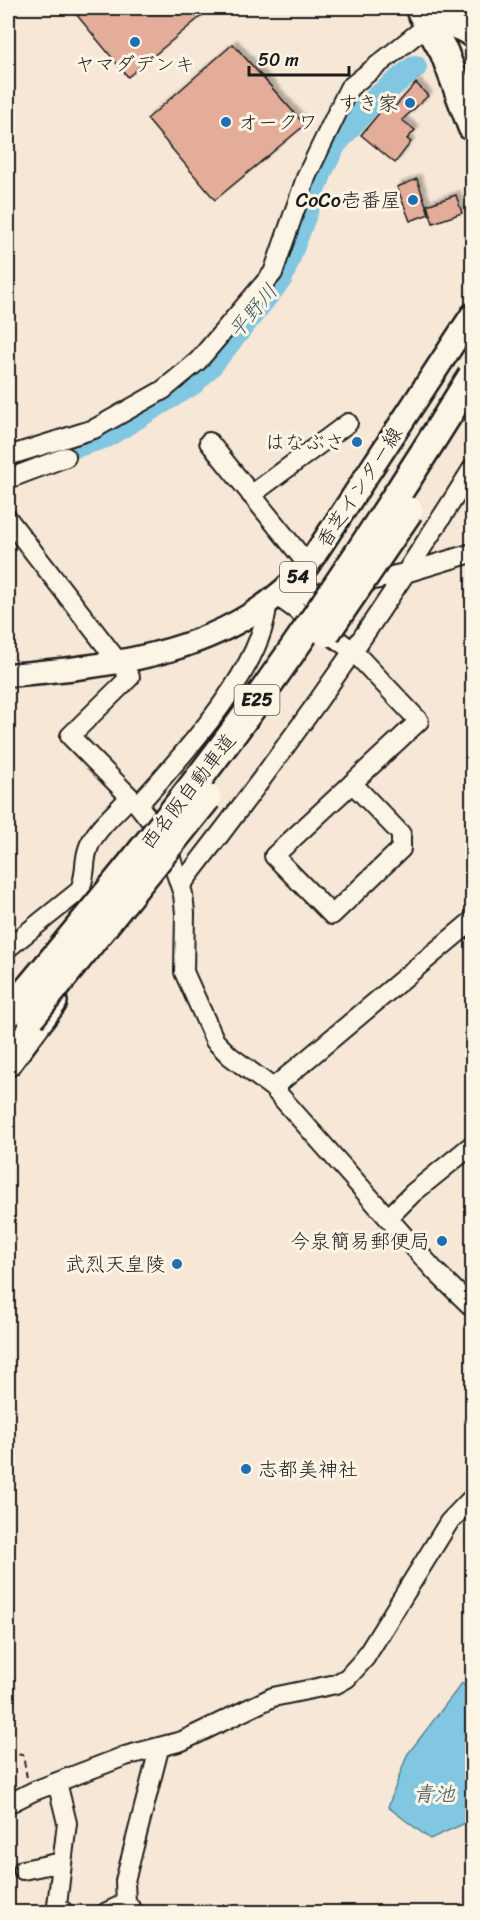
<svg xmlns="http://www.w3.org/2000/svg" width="480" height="1920" viewBox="0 0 480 1920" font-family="Sriracha,'Klee One',sans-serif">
<defs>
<filter id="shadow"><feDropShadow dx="4" dy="-4" stdDeviation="1.5" flood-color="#0004"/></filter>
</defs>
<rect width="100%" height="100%" fill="#f7e7d6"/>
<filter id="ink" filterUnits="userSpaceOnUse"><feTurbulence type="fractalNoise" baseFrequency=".0167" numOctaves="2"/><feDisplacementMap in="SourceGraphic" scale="12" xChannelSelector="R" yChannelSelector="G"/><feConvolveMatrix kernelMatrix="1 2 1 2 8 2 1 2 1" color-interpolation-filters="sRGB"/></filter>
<g filter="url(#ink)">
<path fill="#81c7e2" stroke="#598393" stroke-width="1.5" d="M462,1683l10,9v128l-42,19 -42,-32 19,-52z"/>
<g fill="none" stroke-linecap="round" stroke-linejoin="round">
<path stroke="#81c7e2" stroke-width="24" d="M8,467l98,-31 87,-53 17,-17 71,-88 41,-109 13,-25 34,-40 46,-37"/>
</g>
<path fill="#e3ad9a" stroke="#1c1c1c" stroke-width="1.5" filter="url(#shadow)" d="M71,8h140l-83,69z
M233,44l72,81 -90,75 -68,-81z
M416,83l12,13 -26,24 13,10 -8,9 4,3 -16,21 -34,-28 24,-29 6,5z
M417,179l12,35 -19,7 -13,-34z
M456,195l6,18 -29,10 -6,-18z"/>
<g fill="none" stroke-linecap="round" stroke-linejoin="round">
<g stroke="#1c1c1c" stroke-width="22">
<path id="minor" d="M209,442l99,123
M8,456l86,-27 69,-39 35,-29 75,-88 34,-98 42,-87 80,-64
M8,479l58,-22
M251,495l97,-72
M8,519l122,158 -60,59 68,69 26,33 19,56 2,19 -1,59 31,69 15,15 43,32 162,183 37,36
M291,585l7,8 11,2 100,-23 63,-19
M277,596l76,55 66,70 -145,135 58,59 69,-66v-15l-49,-51
M138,805c43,-48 125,-136 129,-200
M181,885c104,-133 202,-272 291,-416
M8,948l71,-57c8,-15 4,-27 9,-42 6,-19 29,-37 42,-52
M273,1088l199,-167
M388,1218l25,-25 59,-48
M57,1782l10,41 -10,82 7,7
M8,1804l26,-13 91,-35 57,-15 91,-44 63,-13 11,-6 18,-20 84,-136 23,-24
M23,1870l39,-8
M107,1912l19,-9
M134,1912l-8,-9 -1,-22 34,-132"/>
</g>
<g stroke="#1c1c1c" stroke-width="27">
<path id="major" d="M429,24c17,0 29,2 43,12
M8,675c107,-9 226,-22 300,-110l164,-250"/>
</g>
<g stroke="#1c1c1c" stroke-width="32">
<path id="highway" d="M419,8l25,44 28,75
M8,1062l45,-60"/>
</g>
<path stroke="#1c1c1c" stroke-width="2" stroke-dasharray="6 4.5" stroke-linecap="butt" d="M8,1753l15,2 4,23"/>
<use href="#minor" stroke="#fcf5e5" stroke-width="18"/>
<use href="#major" stroke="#fcf5e5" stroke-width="22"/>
<use href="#highway" stroke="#fcf5e5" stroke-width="27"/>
<g stroke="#1c1c1c" stroke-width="32" stroke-linecap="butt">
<path id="highway-bridge" d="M326,633l83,-122
M15,1005c82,-98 163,-196 238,-299 77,-107 150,-218 219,-330
M31,1017l176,-219"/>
</g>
<use href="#highway-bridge" stroke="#fcf5e5" stroke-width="27"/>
</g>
</g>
<g fill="#1f6fb2" stroke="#fcf5e5" stroke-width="2">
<circle cx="135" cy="42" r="6"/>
<circle cx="410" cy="103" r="6"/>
<circle cx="226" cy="122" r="6"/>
<circle cx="413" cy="200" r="6"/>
<circle cx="357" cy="442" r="6"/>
<circle cx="442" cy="1241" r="6"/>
<circle cx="177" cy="1264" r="6"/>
<circle cx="246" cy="1469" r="6"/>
</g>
<g text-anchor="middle" stroke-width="6" stroke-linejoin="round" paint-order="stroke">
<g fill="#fcf5e5" stroke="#5f5d58" stroke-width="1.5">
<rect x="280" y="562" width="36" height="30" rx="4.5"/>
<rect x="234.5" y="685" width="45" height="30" rx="4.5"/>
</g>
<g font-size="18" font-weight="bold" fill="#1c1c1c">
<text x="298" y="583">54</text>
<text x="257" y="706">E25</text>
</g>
<g font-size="20" fill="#1c1c1c" stroke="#fcf5e5" text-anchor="end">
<text x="135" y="71" text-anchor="middle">ヤマダデンキ</text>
<text x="398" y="110">すき家</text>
<text x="238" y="129" text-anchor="start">オークワ</text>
<text x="401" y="207">CoCo壱番屋</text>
<text x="345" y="449">はなぶさ</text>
<text x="430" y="1248">今泉簡易郵便局</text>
<text x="165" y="1271">武烈天皇陵</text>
<text x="258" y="1476" text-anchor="start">志都美神社</text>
</g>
<g font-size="20" fill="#1c1c1c" stroke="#fcf5e5">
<text transform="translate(359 487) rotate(-57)" y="7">香芝インター線</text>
<text transform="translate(188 791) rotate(-52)" y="7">西名阪自動車道</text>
</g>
<g font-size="21" font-style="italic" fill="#3f5861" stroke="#fcf5e5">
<text transform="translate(253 311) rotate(-50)" y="7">平野川</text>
<text x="434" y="1801">青池</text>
</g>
</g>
<rect width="480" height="1920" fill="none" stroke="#fcf5e5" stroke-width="30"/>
<rect x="15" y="15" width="450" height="1890" fill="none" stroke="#1c1c1c" stroke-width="2" filter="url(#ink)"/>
<path d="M249 66v9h100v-9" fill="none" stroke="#1c1c1c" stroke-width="3"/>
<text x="258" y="66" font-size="18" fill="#1c1c1c" stroke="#fcf5e5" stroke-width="4.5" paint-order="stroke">50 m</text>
</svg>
